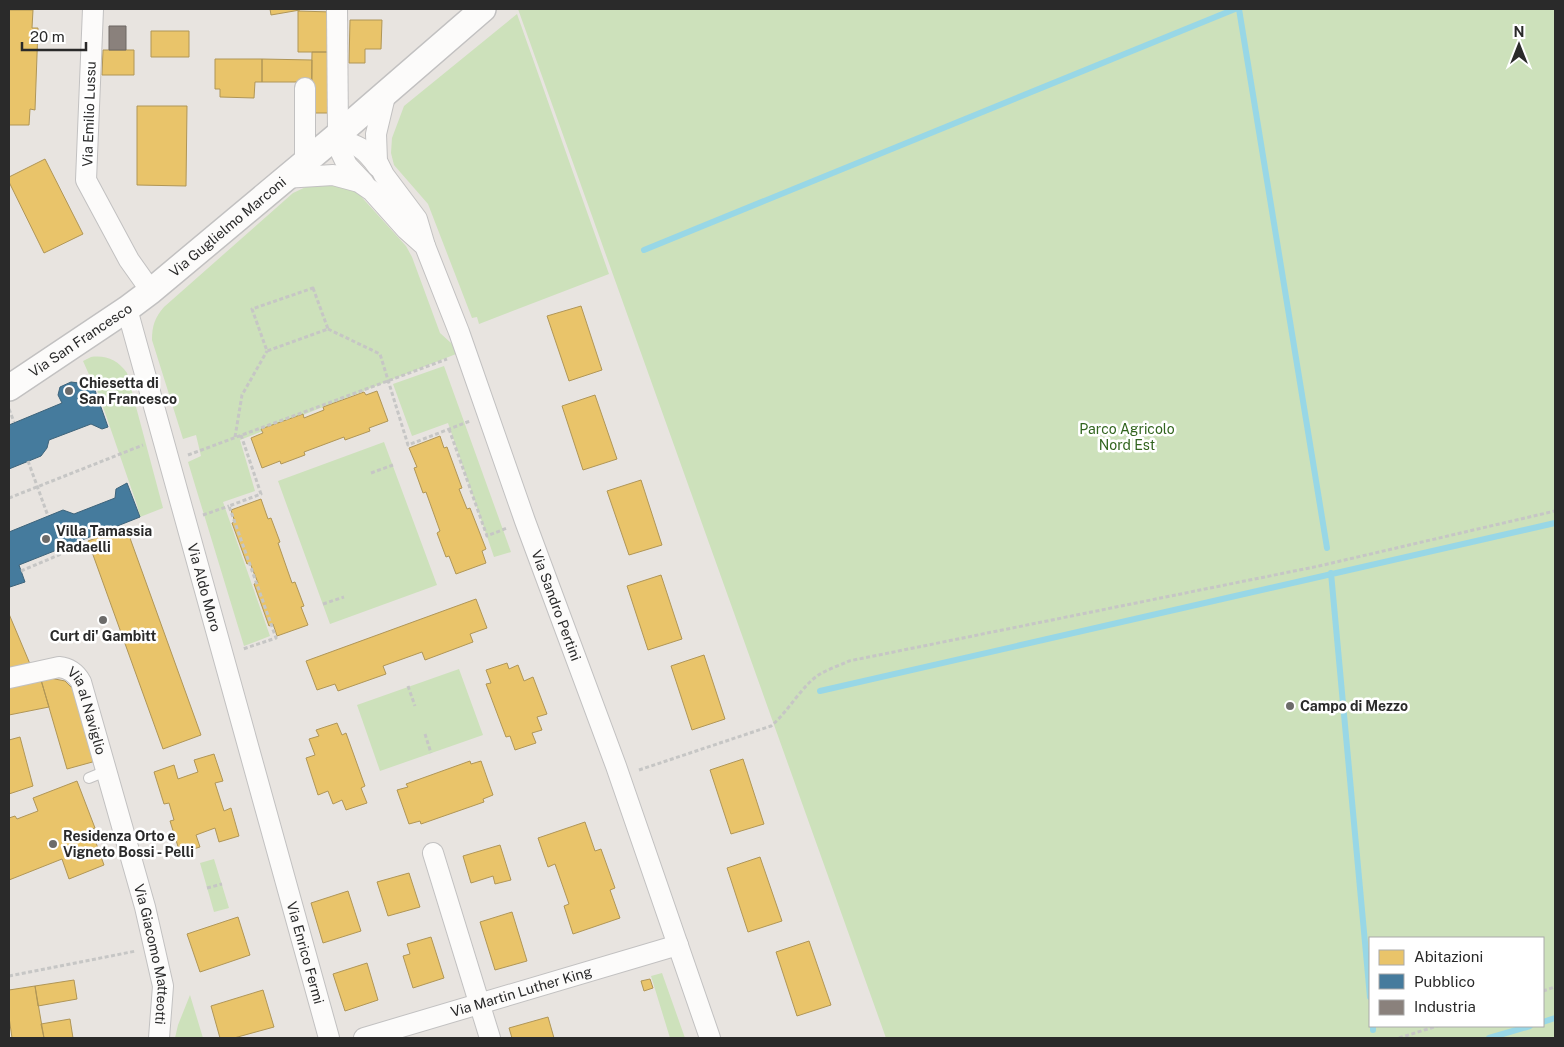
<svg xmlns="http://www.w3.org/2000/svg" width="1564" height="1047" viewBox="0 0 1564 1047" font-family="'Public Sans',sans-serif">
<rect width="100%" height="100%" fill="#e8e4e0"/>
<path fill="#cde1bb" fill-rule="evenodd" d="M518,9h1037v1029h-669zM1543,938v88h-173v-88z
M517,14l92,260 -130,50 -2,-7 -5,1 -44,-114 -34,-39 -3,-12 1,-15 12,-32z
M335,183l22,9 49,54 6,11 28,76 21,19 -221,88 15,51 -32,11 47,134 -26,10 -56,-184 13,-6 -5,-21 -13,4 -31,-99c0,-14 3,-23 12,-33l129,-114 15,-7z
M91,357c15,-2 27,3 36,16l36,135 -23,9 -3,-12 -44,-127 -2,1 -8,-18z
M444,366l67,186 -17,5 -46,-134 -36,13 -19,-52z
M384,442l53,143 -107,39 -52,-143z
M459,669l24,66 -103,36 -23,-66z
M214,859l15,49 -15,4 -14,-49z
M662,973l23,65h-15l-19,-62z
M190,995l13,43h-28l3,-13z"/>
<path fill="#e9c46a" stroke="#b09657" d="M270,9h29l1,1 -29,5z
M9,10h24l-1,18h6l-3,82 -5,-1 -1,16h-20z
M298,11l34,1 -1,40h-33z
M350,20h32l-1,29h-16v14h-16z
M151,31h38v26h-38z
M103,50h31v25h-32z
M312,52h19v61h-20z
M215,59h47v23h-7l-1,16 -34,-1v-8h-5z
M262,59l50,1v22h-50z
M137,106h50l-1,80 -49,-1z
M45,159l38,75 -39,19 -35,-71v-5z
M581,306l21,64 -33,11 -22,-65z
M377,391l11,30 -19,7 1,3 -25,9 -1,-3 -40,15 1,3 -24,9 -1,-3 -18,7 -11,-30 12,-5 -2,-4 42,-15 1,4 20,-8 -1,-3 41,-15 2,3z
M595,395l22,64 -34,11 -21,-64z
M440,436l4,12 3,-1 15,41 -3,1 8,20 3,-1 16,41 -4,2 4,12 -30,11 -7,-18 -3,1 -9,-24 3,-2 -14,-39 -3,1 -9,-25 3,-1 -8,-19z
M641,480l21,65 -33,10 -22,-64z
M261,499l7,20 3,-1 9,24 -2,1 14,40 3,-1 9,24 -3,1 7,18 -31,11 -4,-12 -4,2 -15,-42 4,-1 -8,-20 -3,1 -15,-41 3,-1 -4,-12z
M126,527l75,208 -38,14 -75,-208z
M661,575l21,64 -34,11 -21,-64z
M476,599l11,29 -17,6 3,8 -48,18 -3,-8 -39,14 3,8 -48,17 -3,-7 -18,6 -11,-29z
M9,614l21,50 -21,5z
M704,655l21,64 -33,11 -21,-64z
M507,663l2,6 9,-4 6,16 9,-4 14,37 -10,3 5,13 -10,3 4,10 -21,7 -5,-14 -4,1 -20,-53 5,-1 -5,-13z
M50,678l15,3 8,8 23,72 -29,8 -26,-89z
M41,680l8,27 -40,8v-27z
M337,723l5,12 4,-2 19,53 -4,2 6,15 -21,7 -4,-10 -9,4 -5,-13 -10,4 -12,-37 9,-3 -6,-16 10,-3 -3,-6z
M20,737l13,49 -24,8v-54z
M214,754l9,27 -8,2 9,28 7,-3 8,28 -20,6 -4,-14 -19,7 4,12 -20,6 -10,-32 4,-1 -5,-17 -5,1 -10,-32 20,-7 4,14 20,-7 -4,-12z
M743,759l21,65 -33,10 -21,-64z
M470,761l1,3 10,-3 12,34 -10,4 1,3 -63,22 -1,-3 -11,3 -12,-34 11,-3 -2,-3z
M77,781l18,47 -4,1 13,36 -35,14 -7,-20 -53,21v-62l6,-2 2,3 21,-8 -5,-13z
M585,822l10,29 6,-2 14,39 -5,2 10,28 -47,16 -9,-28 5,-2 -14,-40 -7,3 -10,-29z
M500,845l11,35 -16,4 -2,-8 -22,7 -8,-27z
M760,857l22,64 -34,11 -21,-64z
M409,873l11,34 -32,9 -11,-34z
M348,891l13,40 -38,12 -12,-40z
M512,912l15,49 -32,9 -15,-48z
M238,917l12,38 -50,17 -13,-38z
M431,937l13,41 -31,10 -10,-32 7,-2 -3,-10z
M809,941l22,64 -34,11 -21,-64z
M367,963l11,37 -33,11 -12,-37z
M650,979l3,9 -9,3 -3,-10z
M74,980l3,19 -39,7 -3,-20z
M35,986l9,52h-32l-3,-21v-27z
M263,990l11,37 -40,11h-14l-9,-32z
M548,1017l6,21h-42l-3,-10z
M70,1019l3,19h-29l-3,-14z"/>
<path fill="#457b9d" stroke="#3d637a" d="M91,379l17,48 -6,2 -11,-5 -42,16 -2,8 -6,8 -32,13v-44l53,-22 -4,-8 2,-8 11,-5 8,1z
M127,483l13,34 -121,48 6,17 -15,5 -1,-5v-50l54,-22 11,4 41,-16 1,-9z"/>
<path fill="#8a817c" stroke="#6d6763" d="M109,26h17v24h-17z"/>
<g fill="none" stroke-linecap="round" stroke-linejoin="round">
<path stroke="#98d7e6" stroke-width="6" d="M1239,9l88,539
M644,250l591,-241
M1331,573l39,424
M820,691l735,-168
M1543,1022l12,-4
M1373,1026v4
M1489,1038l41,-12"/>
<g stroke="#c2c1c1" stroke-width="12">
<path id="service" d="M89,778l17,-7"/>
</g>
<g stroke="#c2c1c1" stroke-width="22">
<g id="minor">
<path d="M93,9l-7,171 43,80 22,31"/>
<path d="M337,9l1,125"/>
<path d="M305,88v73"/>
<path d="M386,92l-10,42 1,27 7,14 33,44 8,27"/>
<path d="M334,138l13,27 17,18"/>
<path d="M334,138c23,7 29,8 44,29"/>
<path id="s1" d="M284,178l49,-3 26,7 13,9 34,38 19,17 34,86 66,189 91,245 94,272"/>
<path id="s2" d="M127,309l202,729"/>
<path id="s3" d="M9,678l50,-11c10,1 17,6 22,15l64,225 18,79 -4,52"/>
<path d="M433,853l57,185"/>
<path id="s4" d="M364,1038l314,-93"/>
</g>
</g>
<g stroke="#c2c1c1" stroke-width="28">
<g id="tertiary">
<path id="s5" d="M9,388l118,-79 24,-18 183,-153 149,-129"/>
</g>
</g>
<path stroke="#c6c6c5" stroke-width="3" stroke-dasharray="4 2.5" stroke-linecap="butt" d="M313,288l15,41 -61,22 -15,-42z
M328,329l52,25 28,91 62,-24
M9,409l5,13
M449,429l38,107 20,-8
M241,435l20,59 -32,12 47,132 -33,11
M235,437l7,-42 25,-44
M188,455l259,-96
M28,461l20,55
M371,473l22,-8
M9,498l134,-53
M203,515l26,-9
M21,571l40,-17 -2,-5
M323,604l21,-7
M408,686l7,20
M425,734l6,19
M639,770l132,-44c18,-15 31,-41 49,-52 9,-5 20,-9 29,-13l470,-95 236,-55
M207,888l15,-4
M9,976l127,-25
M1543,991l12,-4
M1399,1038l38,-12"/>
<use href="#service" stroke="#fcfbfa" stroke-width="10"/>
<use href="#minor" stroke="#fcfbfa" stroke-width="20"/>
<use href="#tertiary" stroke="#fcfbfa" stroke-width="25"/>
</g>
<g fill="#6c6b6a" stroke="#fff" stroke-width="2">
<circle cx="69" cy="391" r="5"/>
<circle cx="46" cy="539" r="5"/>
<circle cx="103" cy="620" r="5"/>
<circle cx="1290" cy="706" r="5"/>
<circle cx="53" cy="844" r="5"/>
</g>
<g text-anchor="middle" stroke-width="5" stroke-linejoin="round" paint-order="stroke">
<g font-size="14" fill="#2a2a2a" stroke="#fff">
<text transform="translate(89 114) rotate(-88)" y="5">Via Emilio Lussu</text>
<text dy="5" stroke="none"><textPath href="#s5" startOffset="272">Via Guglielmo Marconi</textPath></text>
<text dy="5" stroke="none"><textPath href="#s5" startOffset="86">Via San Francesco</textPath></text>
<text dy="5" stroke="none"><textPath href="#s2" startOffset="289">Via Aldo Moro</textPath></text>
<text dy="5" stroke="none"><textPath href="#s1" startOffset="551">Via Sandro Pertini</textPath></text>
<text dy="5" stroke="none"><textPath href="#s3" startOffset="108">Via al Naviglio</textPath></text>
<text dy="5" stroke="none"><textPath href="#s2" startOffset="668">Via Enrico Fermi</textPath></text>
<text dy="5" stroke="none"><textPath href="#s3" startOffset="361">Via Giacomo Matteotti</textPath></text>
<text dy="5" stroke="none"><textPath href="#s4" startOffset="164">Via Martin Luther King</textPath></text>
</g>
<g font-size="14" font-weight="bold" fill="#2a2a2a" stroke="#fff" text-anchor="start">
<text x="79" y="388">Chiesetta di<tspan x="79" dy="16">San Francesco</tspan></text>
<text x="56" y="536">Villa Tamassia<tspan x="56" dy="16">Radaelli</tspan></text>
<text x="103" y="641" text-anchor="middle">Curt di' Gambìtt</text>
<text x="1300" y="711">Campo di Mezzo</text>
<text x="63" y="841">Residenza Orto e<tspan x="63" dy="16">Vigneto Bossi - Pelli</tspan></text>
</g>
<g font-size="14" fill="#31641e" stroke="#fff">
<text x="1127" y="434">Parco Agricolo<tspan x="1127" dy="16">Nord Est</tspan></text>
</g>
</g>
<rect width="1564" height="1047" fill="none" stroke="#2a2a2a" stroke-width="20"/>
<rect x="1369" y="937" width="175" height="90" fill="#ffffff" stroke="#aaaaaa"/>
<rect x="1379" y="950" width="25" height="15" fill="#e9c46a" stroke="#aaaaaa"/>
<text x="1414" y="962" font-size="15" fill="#2a2a2a">Abitazioni</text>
<rect x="1379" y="974" width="25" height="15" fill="#457b9d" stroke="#aaaaaa"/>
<text x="1414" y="987" font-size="15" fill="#2a2a2a">Pubblico</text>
<rect x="1379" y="1000" width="25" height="15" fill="#8a817c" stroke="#aaaaaa"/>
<text x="1414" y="1012" font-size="15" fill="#2a2a2a">Industria</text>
<g transform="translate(1519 45)" stroke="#ffffff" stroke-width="4" paint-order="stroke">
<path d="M0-4L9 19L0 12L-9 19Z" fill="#2a2a2a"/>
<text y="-8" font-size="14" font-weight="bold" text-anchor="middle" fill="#2a2a2a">N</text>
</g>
<path d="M22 42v8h64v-8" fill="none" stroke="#2a2a2a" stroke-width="2.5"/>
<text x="30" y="42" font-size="15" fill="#2a2a2a" stroke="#ffffff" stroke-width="4" paint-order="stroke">20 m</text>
</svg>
